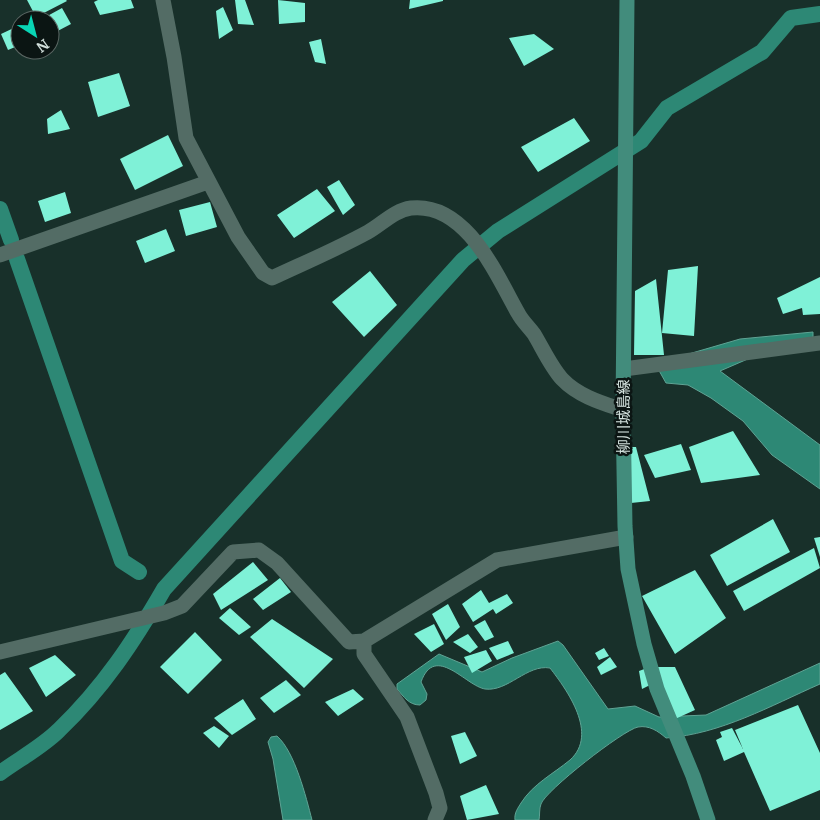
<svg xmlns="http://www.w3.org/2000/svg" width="820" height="820" viewBox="0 0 820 820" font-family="Merriweather,'Noto Sans JP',serif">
<rect width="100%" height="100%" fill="#18302a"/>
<path fill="#2d8875" stroke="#5fa394" d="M813,332v6l-63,20 -30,13 100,74v44l-48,-34 -29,-34 -32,-23 -23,-13 -22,-2 -9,-16 35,-14 48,-14z
M558,641l5,4 45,64 27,-3 24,11 47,-2 114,-52v21c-50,22 -99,50 -154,54 -8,-7 -17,-13 -28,-11 -15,3 -93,64 -97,77 -2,5 -1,11 -2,16h-24c-1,-7 3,-12 6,-17 12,-19 32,-29 49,-43 29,-26 -3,-70 -20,-92 -23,-4 -42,24 -65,21 -19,-3 -50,-46 -64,-7l6,12 -1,6 -6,5c-11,0 -16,-8 -23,-16v-5l42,-30 43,18 30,-14z
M277,736c18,16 29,61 35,84h-29l-10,-61 -5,-17 3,-5z"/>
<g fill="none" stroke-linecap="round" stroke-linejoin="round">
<path stroke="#2d8875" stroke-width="16" d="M0,209l11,31
M17,259l105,302 17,11
M0,773c19,-14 42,-26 59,-43 44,-42 75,-89 105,-141l299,-329 35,-29 143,-90 26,-33 95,-56 29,-34 29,-4"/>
</g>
<path fill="#7ff1d7" d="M27,0h39l1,1 -31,16z
M98,0h33l3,8 -34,7 -6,-13z
M235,0h10l9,25 -16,-1z
M278,0l27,3v19l-26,2z
M410,0h33v1l-34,8z
M223,7l10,23 -14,9 -3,-28z
M62,8l9,16 -21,11v-15h-10z
M20,25v20l-12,5 -7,-16z
M534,34l20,15 -30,17 -15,-28z
M321,39l5,25 -11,-2 -6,-20z
M119,73l11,33 -32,11 -10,-35z
M61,110l9,19 -22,5 -1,-15z
M574,118l16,23 -52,31 -17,-25z
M168,135l15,31 -48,24 -15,-31z
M339,180l16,25 -12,10 -16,-28z
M317,189l18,22 -41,27 -17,-23z
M65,192l6,21 -26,9 -7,-21z
M210,202l7,25 -31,9 -7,-26z
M166,229l9,22 -30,12 -9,-22z
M698,266l-4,70 -32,-3 6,-63z
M370,271l27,34 -33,32 -32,-35z
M820,277v37l-17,1 -1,-7 -19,6 -6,-16z
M656,279l8,76h-30l1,-64z
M733,431l27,44 -59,8 -12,-36z
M681,444l10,26 -36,8 -11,-23z
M629,447h7l14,54 -19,2z
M773,519l17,33 -63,34 -17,-31z
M820,537v20l-6,-19z
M814,548l6,20 -76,43 -11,-20z
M253,562l15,18 -47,30 -8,-16z
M695,570l31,48 -51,36 -33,-58z
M280,578l11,14 -28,18 -10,-11z
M481,590l8,13 18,-9 6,9 -17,11 -3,-5 -20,13 -11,-18z
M448,604l12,23 -14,13 -14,-26z
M230,608l21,19 -12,8 -20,-17z
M272,619l61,40 -29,29 -54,-51z
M485,620l9,17 -9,4 -11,-15z
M434,624l10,20 -13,8 -17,-18z
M195,632l27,28 -34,34 -28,-27z
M468,634l10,13 -8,6 -17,-11z
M508,641l6,12 -17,7 -8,-12z
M604,648l5,8 -10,4 -4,-7z
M486,650l6,11 -20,12 -8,-16z
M55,655l21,20 -30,22 -17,-29z
M610,657l7,10 -16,8 -4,-8z
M656,667h19l20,43 -20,9z
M647,668l5,16 -10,5 -3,-18z
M5,672l28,39 -33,19v-55z
M286,680l15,15 -27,18 -14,-15z
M353,689l11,10 -26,17 -13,-14z
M243,699l13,20 -24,16 -18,-17z
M798,705l22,48v37l-50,21 -26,-59 -20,9 -8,-21 6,-3 -2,-5 12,-4 11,21 -8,-19z
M214,726l15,10 -10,12 -16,-15z
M465,732l12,24 -17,8 -9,-28z
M486,785l13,29 -32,6 -7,-24z"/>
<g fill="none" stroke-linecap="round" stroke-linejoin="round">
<path stroke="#536c65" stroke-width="15" d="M163,0l11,57 12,81 52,99 25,36 9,5c32,-15 65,-29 96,-46 14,-8 27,-22 43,-24 55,-6 85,66 107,105 4,8 11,14 16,21 9,15 17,33 28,45 16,17 40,24 61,31
M0,255l208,-73
M624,369l196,-26
M364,641v13l43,63 29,76 4,15 -5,12
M0,652l164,-39 18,-7 51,-54 26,-2 18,13 72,79 15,-1 133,-81 129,-23"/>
<path stroke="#428c7c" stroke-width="15" d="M627,0l-4,410 2,116 3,43 16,75 13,45 36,87 15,44"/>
</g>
<g text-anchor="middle" stroke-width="5" stroke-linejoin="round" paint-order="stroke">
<g font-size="15" fill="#d3e1dd" stroke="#0b1513">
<text transform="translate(624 417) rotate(-90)" y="5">柳川城島線</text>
</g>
</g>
<g transform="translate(35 35) rotate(144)"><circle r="24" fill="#0b1513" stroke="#5b6764"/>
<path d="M0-4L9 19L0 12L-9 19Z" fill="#09d5b5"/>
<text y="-8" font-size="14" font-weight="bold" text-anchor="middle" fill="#d3e1dd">N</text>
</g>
</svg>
